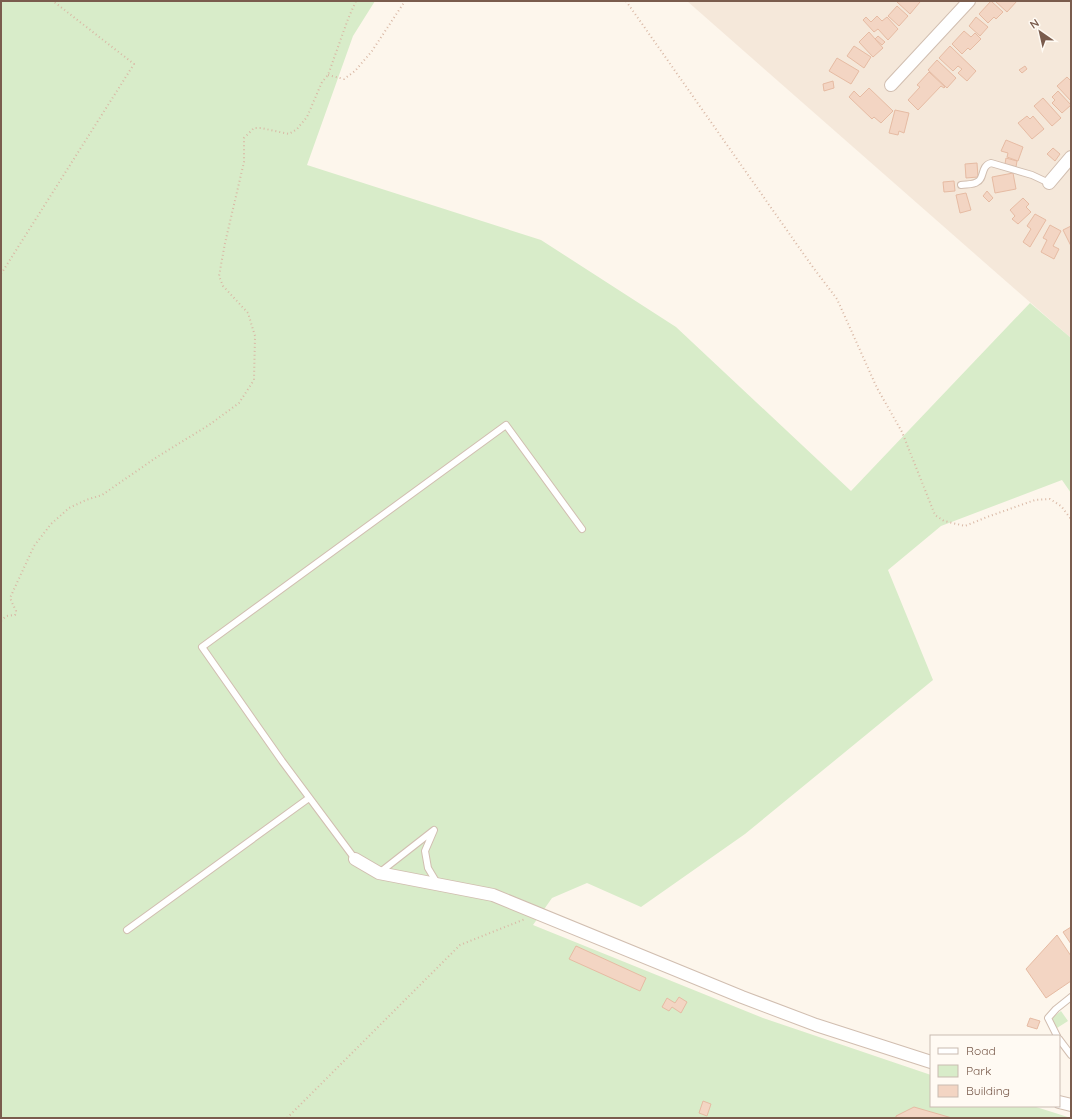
<svg xmlns="http://www.w3.org/2000/svg" width="1072" height="1119" viewBox="0 0 1072 1119" font-family="Quicksand,sans-serif">
<rect width="100%" height="100%" fill="#fdf6ec"/>
<path fill="#f5e8da" d="M687,1h384v337l-79,-69z"/>
<path fill="#d8ecc9" d="M1,1h374l-22,35 -46,129 234,75 135,87 175,164 179,-188 41,35v155l-9,-13 -121,46 -53,44 45,110 -188,154 -104,73 -54,-24 -35,15 -19,27 230,93 168,57v31h102l38,12h-1070z
M1061,1011l7,10 -11,7 -5,-7 1,-4z"/>
<path fill="#f3d5c3" stroke="#e6bba3" d="M898,1h20l2,1 -10,12 -13,-12z
M991,1l12,11 -7,7 -2,-2 -6,6 -9,-9z
M995,1h22l-10,11z
M897,6l11,10 -9,10 -11,-10z
M877,16l5,5 5,-4 11,12 -10,11 -10,-11 -4,3 -11,-12 3,-3 5,5z
M976,17l12,10 -8,9 -11,-10z
M964,31l7,6 4,-4 6,6 -11,11 -2,-2 -6,6 -10,-10z
M869,32l14,16 -10,9 -14,-15z
M878,36l7,6 -3,3 -7,-6z
M854,46l17,11 -7,11 -17,-12z
M950,46l26,25 -9,10 -9,-8 4,-4 -4,-3 -5,5 -14,-13z
M837,58l22,13 -8,13 -22,-13z
M937,60l19,18 -9,10 -19,-18z
M1025,66l2,3 -5,4 -3,-3z
M929,72l16,15 -1,1 -3,-2 -23,24 -10,-10 12,-13 -3,-2z
M1067,77l4,4v20l-14,-15z
M833,81l1,7 -10,3 -1,-7z
M869,88l24,23 -12,12 -7,-6 -2,2 -23,-22 5,-6 6,6z
M1058,91l13,14 -9,8 -10,-10 3,-3 -3,-3z
M1043,98l18,20 -9,8 -18,-20z
M895,110l14,3 -5,20 -5,-2 -1,4 -9,-2z
M1027,116l3,3 3,-3 11,13 -12,10 -14,-16z
M1006,140l17,7 -5,14 -11,-4 1,-4 -7,-2z
M1053,148l7,6 -5,7 -8,-7z
M1006,158l11,3 -1,6 -11,-3z
M977,163l1,14 -12,1 -1,-14z
M1013,173l3,16 -21,4 -3,-16z
M954,181l1,10 -11,1 -1,-10z
M987,191l6,7 -4,4 -6,-6z
M966,193l5,17 -11,3 -4,-18z
M1023,198l6,6 -3,3 5,5 -13,12 -6,-5 3,-3 -5,-6z
M1035,214l11,6 -16,27 -7,-5 8,-13 -4,-3z
M1050,225l11,6 -8,15 6,3 -5,10 -13,-7 6,-12 -4,-2z
M1071,226v20l-8,-16z
M1071,927v17l-8,-12z
M1057,935l14,21v25l-25,17 -20,-29z
M576,946l70,32 -6,13 -71,-32z
M679,997l8,5 -6,11 -9,-6 -3,4 -7,-4 5,-9 8,5z
M1030,1018l10,3 -3,8 -10,-3z
M703,1101l8,3 -4,12 -8,-3z
M914,1107l38,11h-56v-2z"/>
<g fill="none" stroke-linecap="round" stroke-linejoin="round">
<g stroke="#d1beb0" stroke-width="8">
<path id="service" d="M961,185c5,-1 12,0 16,-3 8,-3 3,-16 14,-19l41,12 17,8
M355,859l-73,-98 -80,-114 304,-222 76,104
M379,873l55,-43 -9,21 3,17 9,15
M127,930l182,-132
M1057,1036l-9,-18 8,-9 15,-12
M1059,1039l12,16"/>
</g>
<g stroke="#d1beb0" stroke-width="14">
<path id="minor" d="M891,85l78,-84
M1049,183l22,-26
M355,859l24,14 114,22 249,102 74,28 115,37
M1059,1102l12,3"/>
</g>
<path stroke="#d9b8a5" stroke-width="2" stroke-dasharray="1 3" stroke-linecap="butt" d="M626,1l186,265 25,33 40,89 25,44 33,83 9,6 21,5 22,-9 48,-17 15,-1 11,7 10,13
M328,75l16,4 11,-8 17,-20 33,-50
M1,274l133,-210 -81,-63
M1,621l5,-5 9,-1 1,-4 -6,-13 24,-52 17,-22 18,-16 17,-8 16,-5 55,-38 52,-32 30,-22 15,-23 1,-44 -7,-23 -25,-27 -4,-10 6,-33 19,-81v-24l10,-10h7l28,6 8,-5 10,-12 15,-35 6,-7 20,-56 8,-18
M287,1118l173,-173 65,-26"/>
<use href="#service" stroke="#fff" stroke-width="6"/>
<use href="#minor" stroke="#fff" stroke-width="12"/>
</g>
<rect width="1072" height="1119" fill="none" stroke="#7a5c4d" stroke-width="4"/>
<rect x="930" y="1035" width="130" height="72" fill="#fffaf3" stroke="#cabbb1"/>
<rect x="938" y="1048" width="20" height="6" fill="#ffffff" stroke="#cabbb1"/>
<text x="966" y="1055" font-size="12" fill="#7a5c4d">Road</text>
<rect x="938" y="1065" width="20" height="12" fill="#d8ecc9" stroke="#cabbb1"/>
<text x="966" y="1075" font-size="12" fill="#7a5c4d">Park</text>
<rect x="938" y="1085" width="20" height="12" fill="#f3d5c3" stroke="#cabbb1"/>
<text x="966" y="1095" font-size="12" fill="#7a5c4d">Building</text>
<g transform="translate(1040 32) rotate(326)" stroke="#fffaf3" stroke-width="3" paint-order="stroke">
<path d="M0-3L7 15L0 10L-7 15Z" fill="#7a5c4d"/>
<text y="-6" font-size="11" font-weight="bold" text-anchor="middle" fill="#7a5c4d">N</text>
</g>
</svg>
